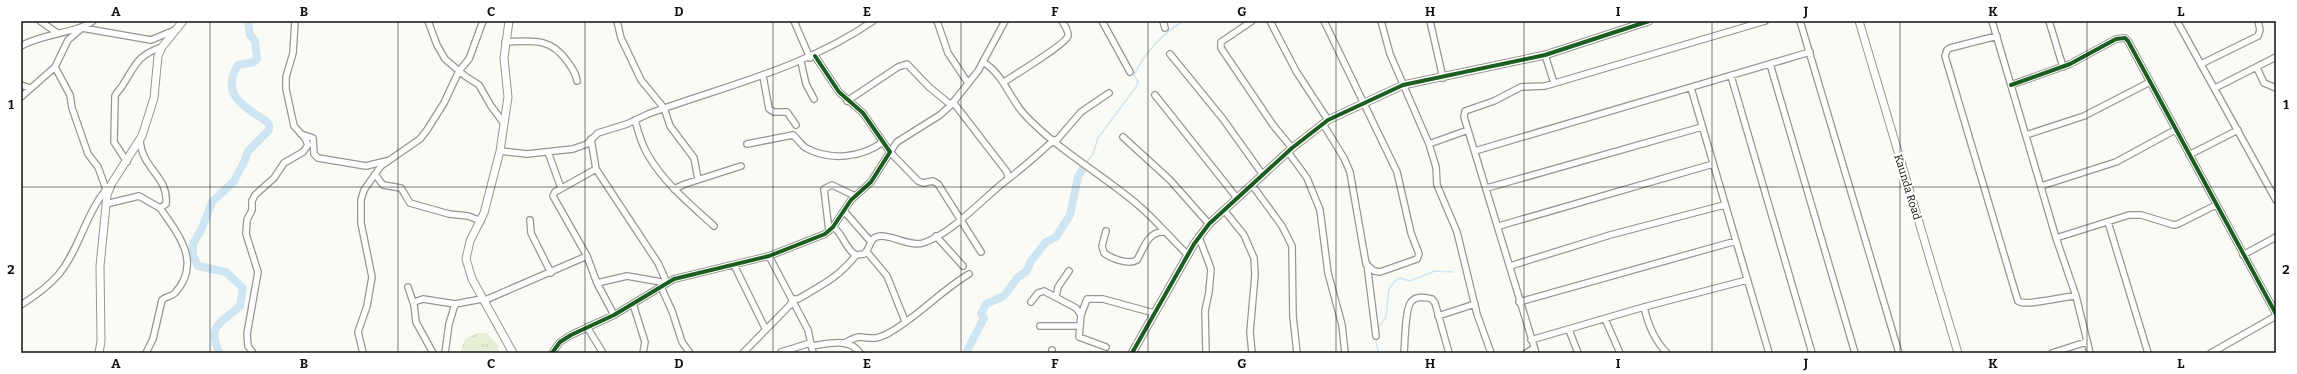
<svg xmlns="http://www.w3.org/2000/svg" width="2297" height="374" viewBox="0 0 2297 374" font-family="Bitter,serif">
<defs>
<pattern id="grass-tufts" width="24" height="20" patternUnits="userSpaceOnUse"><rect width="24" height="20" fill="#e5f0d7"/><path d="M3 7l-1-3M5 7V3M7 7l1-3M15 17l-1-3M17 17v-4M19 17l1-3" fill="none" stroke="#c3cdb8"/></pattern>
</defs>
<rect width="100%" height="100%" fill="#fbfbf6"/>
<path fill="url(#grass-tufts)" d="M477,333h9l13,12v8h-38l3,-13z"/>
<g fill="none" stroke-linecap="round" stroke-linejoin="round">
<path stroke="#cee6f3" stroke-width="1.5" d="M1086,163l7,-9 5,-16 38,-51 2,-6 -4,-6c11,-22 28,-41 49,-54
M1379,353l-3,-10 3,-16 7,-10 3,-28 6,-8 5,-3 10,3 25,-10 18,1"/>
<path stroke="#cee6f3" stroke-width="8" d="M220,353c-15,-28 3,-31 20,-47l3,-18 -17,-16 -28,-6 -5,-11v-11l9,-16 10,-26 22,-21 11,-21 3,-9 21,-21v-6l-3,-3c-23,-15 -46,-27 -28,-56l16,-3 3,-3 -2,-18 -5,-6 -2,-14
M966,353l18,-35 -3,-4 5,-10 18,-8 14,-19 8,-5 5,-11 15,-19 10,-5 14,-22 8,-38 7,-12"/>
<g stroke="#969694" stroke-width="8">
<path id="minor" d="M40,21l16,11
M428,21l9,24 8,14 20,17 14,9 12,21 12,16
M617,21l4,17 20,42 23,28 6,18 24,32 4,21
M794,21l16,37
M937,21l11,32 20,30
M1102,21l28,51
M1163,21l2,7
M1252,21l-31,21v6l52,77 19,23
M1270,21l26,50 32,49
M1381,21l9,33 39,90 7,23 1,18 20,47 20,82 14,39
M1430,21l13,57
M1800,21l99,332
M1992,21l64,217 20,58 14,57
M2049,21l14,46
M2177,21l99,179
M1997,36l-47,12 -3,2 -2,6 69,232 4,13c8,6 45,-5 58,-5
M505,42c27,-1 45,-5 62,19 5,7 9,12 10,20
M21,46c23,-13 53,-12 72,-25
M1170,54l53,65 40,56
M1545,55l9,28
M801,62l5,22 8,15
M983,62c20,12 26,35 41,52 31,34 79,61 114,91 18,15 33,34 50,50
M1770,64l85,289
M2201,64l57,-28 2,-6 -2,-9
M55,67l15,28 2,13 16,46 10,13 8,22
M2257,68l7,15 12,5
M763,76l6,33 5,3h13l9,13
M1731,76l81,277
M1004,82c9,-6 62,-38 64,-46 1,-5 -4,-11 -6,-15
M21,85l9,3
M2011,85l59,-21 46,-25 9,-1 3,3 148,273
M1691,88l78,265
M2215,88l61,-31
M1155,95l82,103
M21,97l34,-30 13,-27 14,-12 69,12 24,-10
M847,101l51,-34 9,-3 22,23 22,18
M953,102l54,70 1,7
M635,120c3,12 7,25 13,35 16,28 43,50 66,71
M1323,124l21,34 6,14 16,92 8,7 6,1 37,-13 2,-5 -8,-21 -14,-61 -73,-151
M301,134l12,4 1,16 4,4 48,8 20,-5
M2026,135l58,-19 66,-34
M1123,137l47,43 39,44
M591,139l5,30 62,94 9,20 -40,-7 -30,7
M1056,141l25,-29 28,-19
M747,144l46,-9c5,4 8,10 13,13 24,13 55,10 77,-6
M1429,144l39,-14
M500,151l27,3 46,-5 14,-5 11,-11 29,-9 21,-10c79,-29 155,-45 225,-93
M1475,151l335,-99
M548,152l13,36
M1288,152l19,26 13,32 8,63 14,52 3,28
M2189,155l49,-25
M127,162l-13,-20 1,-46c2,-5 7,-8 9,-13 12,-19 14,-28 38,-36
M596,169l-41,23 -2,4 34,60 10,27 17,32
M375,174l8,11 18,3 9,15 39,11 19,2 13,5
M1252,185l30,41 10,20 1,70 4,37
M2041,186l75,-24 59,-32
M1487,188l215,-61
M674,189l11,-5 56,-18
M106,204l33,-8 21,12 6,-4c3,-28 -24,-34 -26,-64
M1224,210l20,25 10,23 1,17 -5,57 2,21
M844,211l27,31
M530,220l1,13 20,40
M2108,222l40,131
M1499,226l214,-62
M833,227c11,7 11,21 23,28l8,-1c5,-4 5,-10 9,-15 11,-10 35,9 50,4 29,-9 61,-46 85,-64 16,-12 31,-26 46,-39
M829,231l-5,-42 8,-4 23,11
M1106,231l-4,15 2,7c8,6 25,12 33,7 7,-12 11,-29 27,-28
M936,236l27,30
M1199,237l12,32 -2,23 -4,19 1,42
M2056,238l73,-23h12l33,10 4,-1 38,-19
M867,252l20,24 18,45
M981,252l-43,-68 -5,-3 -10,2 -5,-2 -28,-29 7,-10 43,-27 11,-10 27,-34 27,-50
M2243,255l33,-18
M769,256l39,74 5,23
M1367,264l9,72
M734,265l31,63
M1510,266l100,-31 114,-30
M408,287l6,18 2,17 17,31
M661,287l11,24 10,31 8,11
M1056,297l2,-10 11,-16
M483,301l104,-45
M414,302l9,-3 32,5 27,-5
M1031,302l7,-9 6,-2 32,17 5,7
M1519,302l217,-61
M633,304l12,38 -2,11
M21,305c14,-9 27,-18 38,-31 22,-27 27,-64 52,-90
M1644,307c4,18 10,33 23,46
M1438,316l37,-12
M1605,319l15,34
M1040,326h40
M587,327l16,26
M1569,330l9,23
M1531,340l113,-33 103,-27
M846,342c4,-2 10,-5 14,-5 13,1 14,3 27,-3 30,-16 53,-43 82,-60
M811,346c17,-2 38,-9 49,7
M1106,347l-27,-10 2,-22 6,-16h16l51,14
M781,352l29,-9
M146,353l7,-14 9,-39c4,-4 9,-3 13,-7 27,-30 4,-58 -15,-85
M253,353l-5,-7 -1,-12 11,-62 -12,-38 1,-14 5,-10v-9l3,-6 19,-17 10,-15 19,-11 5,-7 -3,-7 -11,-12 -8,-37v-12l7,-24 2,-32
M363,353l-5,-21 9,-26 5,-29 -11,-54v-23l3,-10 17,-24 39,-27 7,-9 17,-27 15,-32 10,-12 14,-38
M445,353l4,-29 6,-20
M552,353l8,-11 11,-7 43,-20 60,-36 95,-23 56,-22 8,-7 18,-27 20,-18 19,-30 -27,-39 -24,-21 -24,-36
M743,353l47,-48 3,-6h5c24,-14 41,-22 58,-44
M1052,353v-3
M1404,353c1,-10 1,-44 7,-51 4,-6 15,-5 21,-3l3,4 14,50
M1526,353l8,-5
M1536,353l-72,-236 1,-6 29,-10 27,-14 24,-1 220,-65
M2052,353l34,-11
M2211,353l65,-37"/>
</g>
<g stroke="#969694" stroke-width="9">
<path id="tertiary" d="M509,21l-5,37 4,39 -8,54 -16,62 -14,28 -4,18 6,20 41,74
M1859,21l99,332
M99,353l2,-12 -1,-75 7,-71 5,-12 30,-47 12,-38 4,-42 4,-9 21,-26
M1132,353l62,-109 15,-20 83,-76 36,-28 75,-35 142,-30 104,-34"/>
</g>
<use href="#minor" stroke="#fefefe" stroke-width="5.5"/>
<use href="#tertiary" stroke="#fefefe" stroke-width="7"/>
<g stroke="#fff" stroke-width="6">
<path id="cycleway" d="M2011,85l59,-21 46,-25 9,-1 3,3 148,273
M552,353l8,-11 11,-7 43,-20 60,-36 95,-23 56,-22 8,-7 18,-27 20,-18 19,-30 -27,-39 -24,-21 -24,-36
M1132,353l62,-109 15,-20 83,-76 36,-28 75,-35 142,-30 104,-34"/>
</g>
<use href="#cycleway" stroke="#1b5e20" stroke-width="4"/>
</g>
<path fill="none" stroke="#101010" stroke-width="1" stroke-opacity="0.55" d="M210,21v332M398,21v332M585,21v332M773,21v332M961,21v332M1148,21v332M1336,21v332M1524,21v332M1712,21v332M1900,21v332M2087,21v332M21,187h2255"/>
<g text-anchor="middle" stroke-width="4" stroke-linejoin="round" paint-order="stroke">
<g font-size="11" fill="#101010" stroke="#fff">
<text transform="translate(1908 187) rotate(73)" y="4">Kaunda Road</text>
</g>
</g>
<rect width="2297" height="374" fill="none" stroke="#ffffff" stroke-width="44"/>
<rect x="22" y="22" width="2253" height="330" fill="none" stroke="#101010" stroke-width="1.5"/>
<g font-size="13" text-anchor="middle" font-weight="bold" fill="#101010">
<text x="116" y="16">A</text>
<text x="304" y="16">B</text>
<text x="491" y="16">C</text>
<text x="679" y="16">D</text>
<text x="867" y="16">E</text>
<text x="1055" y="16">F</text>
<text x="1242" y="16">G</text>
<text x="1430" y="16">H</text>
<text x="1618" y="16">I</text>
<text x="1806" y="16">J</text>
<text x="1993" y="16">K</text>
<text x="2181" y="16">L</text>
<text x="11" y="109">1</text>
<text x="2286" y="109">1</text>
<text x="11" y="274">2</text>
<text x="2286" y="274">2</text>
<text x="116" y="368">A</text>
<text x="304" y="368">B</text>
<text x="491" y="368">C</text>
<text x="679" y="368">D</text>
<text x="867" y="368">E</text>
<text x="1055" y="368">F</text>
<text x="1242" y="368">G</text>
<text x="1430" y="368">H</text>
<text x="1618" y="368">I</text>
<text x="1806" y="368">J</text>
<text x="1993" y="368">K</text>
<text x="2181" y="368">L</text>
</g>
</svg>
